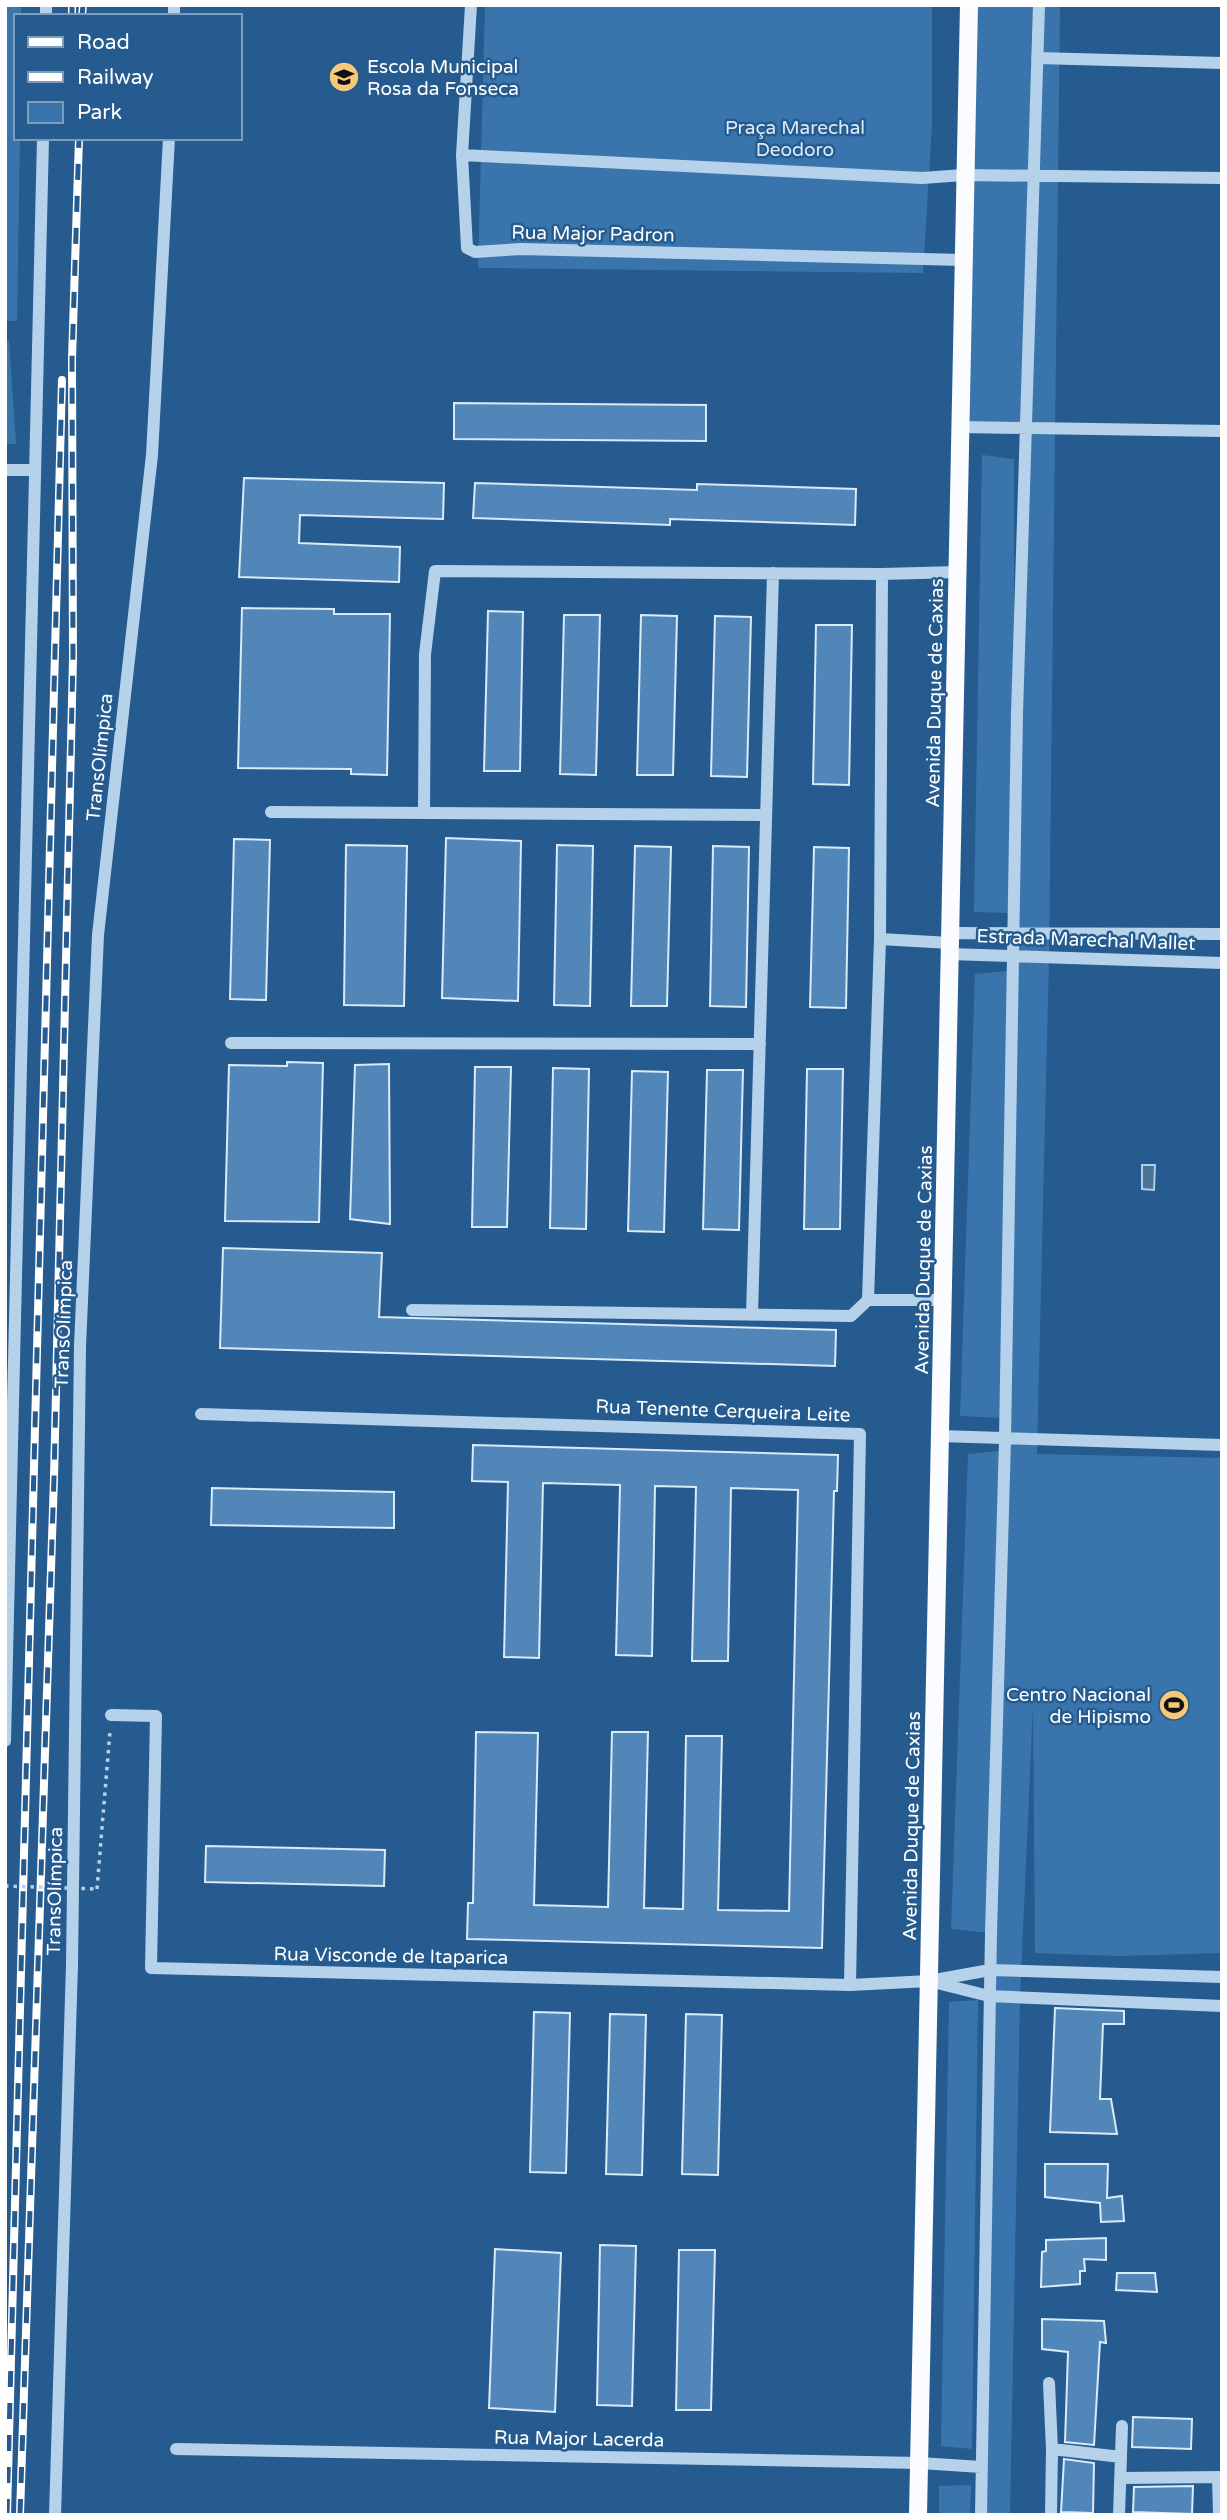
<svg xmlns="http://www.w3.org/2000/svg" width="1227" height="2520" viewBox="0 0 1227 2520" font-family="'Varela Round',sans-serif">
<rect width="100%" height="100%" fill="#255b8f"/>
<path fill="#3975ac" d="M5,5h16v11h-5v122h4l-3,183h-12z
M485,5h447v119l-9,149 -445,-5z
M974,5h86l-11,952 -12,497 185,4v495l-104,3 -83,-3 -2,-248 -13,293 -10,517h-29l9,-582 -39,-4 17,-475 31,-3 3,-33 -42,-2 15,-442 33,-3 2,-58 -36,-1 8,-457 32,4v304l12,-334 -66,-2z
M5,341h4l7,103h-11z
M978,2000l-6,449 -31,-3 8,-444z
M971,2485l-1,30h-31v-29z"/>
<path fill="#4c7296" stroke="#aaceec" stroke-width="2" d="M1142,1165h13l-1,25 -12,-1z"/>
<path fill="#5187b8" stroke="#dbeaf9" stroke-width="2" d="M454,403l252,2v36l-252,-2z
M244,478l200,5 -1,36 -143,-4 -1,28 101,4 -1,35 -160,-5z
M475,483l222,7v-6l159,5 -1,36 -185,-6v6l-197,-7z
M242,608l92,1v5h56l-3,161 -36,-1v-5l-113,-1z
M488,611l35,1 -3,159h-36z
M564,615h36l-4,160 -36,-1z
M641,615l36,1 -4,159h-36z
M715,616l36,1 -4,160 -36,-1z
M816,625h36l-3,160 -36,-1z
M446,838l75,3 -3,160 -76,-3z
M234,839l36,1 -4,160 -36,-1z
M346,845l61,1 -3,160 -60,-1z
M557,845l36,1 -3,160 -36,-1z
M635,846l36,1 -4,159h-36z
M713,846l36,1 -3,160 -36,-1z
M814,847l35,1 -3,160 -36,-1z
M287,1062l36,1 -4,159 -94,-1 4,-156 58,1z
M389,1064l1,160 -40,-5 5,-154z
M475,1067h36l-4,160h-35z
M553,1068l36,1 -3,160 -36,-1z
M807,1069h36l-3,160h-36z
M707,1070h36l-4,160 -36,-1z
M632,1071l36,1 -4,160 -36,-1z
M223,1248l159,5 -3,64 457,13 -1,36 -615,-18z
M473,1445l365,10 -1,36h-3l-12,457 -355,-9 1,-36h5l3,-171 62,1 -4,172 74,2 4,-175h36l-4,176 39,1 3,-173h36l-4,174 71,1 9,-421 -67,-2 -3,173h-36l4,-174 -41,-1 -3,170 -36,-1 4,-170 -77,-2 -4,175 -35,-1 4,-175 -36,-1z
M212,1488l182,4v36l-183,-3z
M206,1846l179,4 -1,36 -179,-4z
M1055,2008l69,3v13h-21l-3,75h11l6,35 -67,-2z
M534,2012l36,1 -4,160 -36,-1z
M610,2014l36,1 -4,160 -36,-1z
M686,2014l36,1 -4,160 -36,-1z
M1045,2164h63l-1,34 15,-2 2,25 -23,1 -1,-19 -55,-6z
M1106,2238v22l-22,-1 1,12h-5v13l-39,3 1,-35 4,-1v-11z
M600,2245l36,1 -4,160 -35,-1z
M495,2249l66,4 -6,159 -66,-4z
M679,2250h36l-4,160h-35z
M1117,2273h38l2,19 -41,-2z
M1042,2319l62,2 2,22 -6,-1 -6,103 -29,-3 3,-90 -26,-3z
M1133,2417l59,2 -1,30 -59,-2z
M1064,2459l30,4 -1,50 -32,-1z
M1193,2486l-1,28 -59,-2 1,-25z"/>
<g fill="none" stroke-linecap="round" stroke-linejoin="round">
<path stroke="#b6d2eb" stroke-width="3.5" stroke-dasharray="3.5 5" stroke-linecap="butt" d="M97,1889l13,-158"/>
<path stroke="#b6d2eb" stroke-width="12" d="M471,5l-9,150 5,93 8,4 46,-3 442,11
M46,16v-11
M174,16v-11
M1037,58l185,5
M462,155l460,23 42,-3 258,3
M960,427l262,4
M5,470h30
M882,574l-2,365 -12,361h75
M271,812l495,3
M424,813l1,-159 10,-83 447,3 75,-2
M950,933l272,1
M880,939l70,4
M950,954l272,9
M231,1043l529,1
M412,1310l439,6 17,-16
M752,1315l21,-742
M201,1414l659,20 -10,551
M940,1436l282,9
M111,1715l45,1 -5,252 699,17 79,-4 61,-11 232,7
M5,1741l38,-1603
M933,1982l56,14 233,10
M1049,2383l3,66
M176,2449l744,14 61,4
M1218,2477l1,38
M1121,2478l101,-1
M55,2515l17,-550 8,-619 18,-411 54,-480 17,-317
M981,2515l10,-582 14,-493 12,-726 22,-709
M1051,2515l1,-66 69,8
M1119,2515l3,-89"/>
<path stroke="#fafcff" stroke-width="18" d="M918,2515l51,-2510"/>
<g stroke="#fff" stroke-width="8">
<path id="rail" d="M72,16v-11
M82,16l1,-11
M7,2515l55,-2135
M20,2515l34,-1037 19,-820 -1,-298 7,-222"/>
</g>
<use href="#rail" stroke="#255b8f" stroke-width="5" stroke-dasharray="16" stroke-linecap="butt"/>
<path stroke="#b6d2eb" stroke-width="3.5" stroke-dasharray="3.5 5" stroke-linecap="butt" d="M5,1886l92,3"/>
</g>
<defs>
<g id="school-disc" transform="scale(1.575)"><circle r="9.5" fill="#f5c87a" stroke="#255b8f"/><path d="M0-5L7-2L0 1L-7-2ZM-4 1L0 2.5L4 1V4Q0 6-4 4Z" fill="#111"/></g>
<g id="stadium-disc" transform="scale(1.575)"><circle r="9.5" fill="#f5c87a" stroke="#255b8f"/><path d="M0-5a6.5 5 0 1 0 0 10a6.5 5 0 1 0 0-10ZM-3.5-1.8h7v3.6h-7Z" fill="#111"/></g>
</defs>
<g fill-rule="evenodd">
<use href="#school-disc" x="344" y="77"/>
<use href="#stadium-disc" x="1174" y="1705"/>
</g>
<g text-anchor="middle" stroke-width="5" stroke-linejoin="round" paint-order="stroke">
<g font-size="19" fill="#fff" stroke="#255b8f" text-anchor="start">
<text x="367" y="73">Escola Municipal<tspan x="367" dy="22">Rosa da Fonseca</tspan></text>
<text x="1151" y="1701" text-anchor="end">Centro Nacional<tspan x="1151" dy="22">de Hipismo</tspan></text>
</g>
<g font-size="19" fill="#dbeaf9" stroke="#255b8f">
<text x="795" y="134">Praça Marechal<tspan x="795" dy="22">Deodoro</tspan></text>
</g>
<g font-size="19" fill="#fff" stroke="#255b8f">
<text transform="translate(593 233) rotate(1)" y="7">Rua Major Padron</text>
<text transform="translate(934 693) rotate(-89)" y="7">Avenida Duque de Caxias</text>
<text transform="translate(99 757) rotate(-84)" y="7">TransOlímpica</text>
<text transform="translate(1086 939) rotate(2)" y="7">Estrada Marechal Mallet</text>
<text transform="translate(923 1260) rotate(-89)" y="7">Avenida Duque de Caxias</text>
<text transform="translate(63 1324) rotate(-88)" y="7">TransOlímpica</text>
<text transform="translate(723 1410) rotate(2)" y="7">Rua Tenente Cerqueira Leite</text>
<text transform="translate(911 1826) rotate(-89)" y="7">Avenida Duque de Caxias</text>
<text transform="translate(54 1891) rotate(-89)" y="7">TransOlímpica</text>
<text transform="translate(391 1955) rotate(1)" y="7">Rua Visconde de Itaparica</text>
<text transform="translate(579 2438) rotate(1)" y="7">Rua Major Lacerda</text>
</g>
</g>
<rect width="1227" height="2520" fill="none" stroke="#ffffff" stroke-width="14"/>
<rect x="14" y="14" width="228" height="126" fill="#255b8f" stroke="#7c9dbc" stroke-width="2"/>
<rect x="28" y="37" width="35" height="10" fill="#fafcff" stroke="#7c9dbc" stroke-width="2"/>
<text x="77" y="49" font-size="21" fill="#ffffff">Road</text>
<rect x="28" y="72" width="35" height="10" fill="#ffffff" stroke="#7c9dbc" stroke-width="2"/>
<text x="77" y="84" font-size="21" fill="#ffffff">Railway</text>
<rect x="28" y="102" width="35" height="21" fill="#3975ac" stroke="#7c9dbc" stroke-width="2"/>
<text x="77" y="119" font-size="21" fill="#ffffff">Park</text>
</svg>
